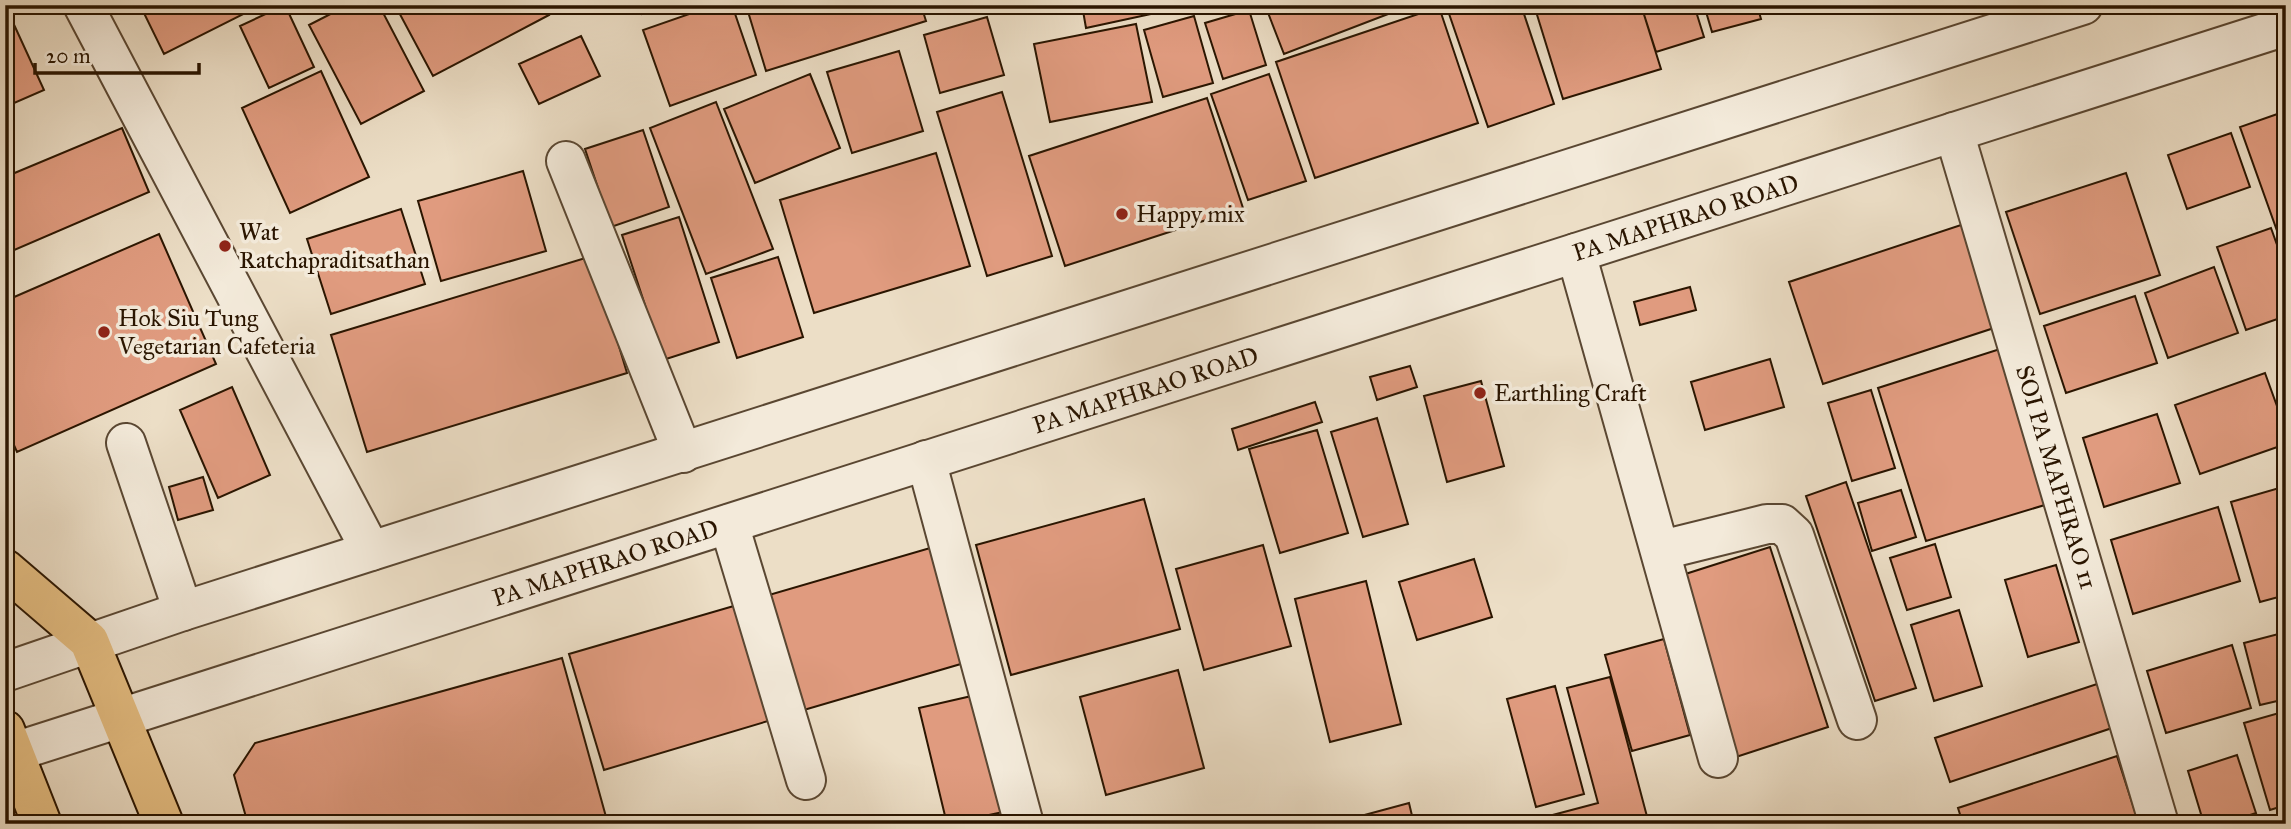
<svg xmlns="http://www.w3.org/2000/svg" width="2291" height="829" viewBox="0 0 2291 829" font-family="'IM FELL Great Primer',serif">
<rect width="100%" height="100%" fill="#ecdec6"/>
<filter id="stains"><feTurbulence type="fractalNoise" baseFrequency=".00286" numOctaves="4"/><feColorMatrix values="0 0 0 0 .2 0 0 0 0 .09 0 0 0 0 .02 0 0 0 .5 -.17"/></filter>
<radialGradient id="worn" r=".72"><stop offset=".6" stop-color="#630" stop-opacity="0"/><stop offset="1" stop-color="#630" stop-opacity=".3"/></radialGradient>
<path fill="#e09b7f" stroke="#2a1500" stroke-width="2" d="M5,5l39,85 -39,17z
M140,5h121l-97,49z
M285,5l29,62 -45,21 -29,-62z
M348,5h31l45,86 -63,33 -52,-99z
M395,5h148l6,10 -116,61z
M639,5h31l-28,9z
M715,5h17l24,70 -86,31 -27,-76z
M746,5h175l5,16 -160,50z
M1082,5h67l2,9 -65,14z
M1265,5h144v1l-125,48z
M1446,5h75l33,99 -66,23z
M1534,5h107l20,64 -98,30z
M1641,5h53l10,32 -48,15z
M1704,5h53l4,14 -49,13z
M1439,7l39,116 -163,55 -39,-116z
M1249,10l17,55 -43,14 -18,-56z
M1194,16l19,67 -50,14 -19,-67z
M987,17l17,58 -64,18 -16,-58z
M1136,24l16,78 -102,20 -16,-78z
M581,36l19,40 -61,28 -20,-40z
M899,51l24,80 -71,22 -25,-81z
M321,71l48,106 -79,36 -48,-105z
M810,74l30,74 -85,35 -31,-74z
M1269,74l37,107 -58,19 -37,-106z
M1002,92l50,164 -65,20 -50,-164z
M1207,98l36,110 -178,58 -36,-110z
M716,102l57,147 -67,25 -56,-146z
M2286,111v145l-46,-129z
M122,128l27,64 -144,62v-77z
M643,130l26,77 -58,20 -26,-78z
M2231,133l19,54 -63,22 -19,-54z
M936,153l34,113 -156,47 -34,-113z
M523,171l23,80 -105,30 -23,-80z
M2126,173l34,102 -120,39 -34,-102z
M401,209l24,75 -94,30 -24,-75z
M679,217l40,125 -56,18 -41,-125z
M1967,223l33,103 -177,58 -34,-102z
M2271,228l15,42v46l-40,14 -29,-83z
M159,234l57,130 -199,88 -12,-27v-124z
M592,256l35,117 -260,79 -36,-117z
M778,257l25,80 -66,21 -26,-80z
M2214,267l24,66 -70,25 -23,-65z
M1690,287l6,23 -56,15 -6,-23z
M2135,296l22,67 -91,30 -22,-67z
M2000,349l48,155 -122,37 -48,-153z
M1770,359l14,48 -79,23 -14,-48z
M1410,366l7,21 -40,13 -7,-23z
M2265,373l21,58v13l-86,30 -25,-69z
M1481,381l23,85 -57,16 -23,-86z
M232,387l38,88 -52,23 -38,-88z
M1871,390l24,78 -43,13 -24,-78z
M1315,402l7,20 -84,28 -6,-21z
M2157,414l23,69 -76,24 -21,-69z
M1377,418l31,106 -45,13 -32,-105z
M1317,430l31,103 -68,20 -31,-104z
M203,477l10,33 -35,10 -9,-33z
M1846,482l70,206 -41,13 -69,-205z
M2286,486v109l-26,7 -29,-100z
M1901,490l15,47 -44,14 -14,-48z
M1144,499l36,130 -169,46 -35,-130z
M2218,507l22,74 -107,33 -22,-74z
M1935,544l16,53 -44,13 -17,-52z
M1263,545l28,101 -87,24 -28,-101z
M937,546l34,115 -174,51 -35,-115z
M1770,547l58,180 -95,31 -57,-181z
M1474,559l18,58 -75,23 -18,-58z
M2056,565l23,77 -51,15 -23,-77z
M1366,581l35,143 -71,18 -35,-143z
M744,603l34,115 -174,52 -35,-116z
M1959,610l23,76 -48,15 -23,-76z
M2286,632v67l-26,6 -16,-62z
M1664,639l26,96 -58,16 -27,-96z
M2232,645l19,63 -85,25 -19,-62z
M562,658l46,166h-360l-14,-49 21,-32z
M1178,670l26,98 -98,27 -26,-98z
M1610,677l39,147h-102l-2,-7 53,-14 -31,-115z
M2100,683l15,44 -165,55 -15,-44z
M1555,686l29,108 -48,13 -29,-108z
M976,695l27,117 -56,12 -28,-116z
M2286,711v94l-16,5 -26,-87z
M2237,755l19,58 -32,11h-20l-16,-53z
M2117,756l22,68h-176l-5,-16z
M1409,803l5,21h-83z"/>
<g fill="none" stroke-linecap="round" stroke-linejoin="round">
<g stroke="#5a4732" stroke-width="42">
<g id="minor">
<path d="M83,5l288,546"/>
<path id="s1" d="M1954,132l205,692"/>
<path d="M566,161l117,292"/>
<path d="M1576,253l142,505"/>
<path d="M126,443l57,168"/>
<path d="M926,460l98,364"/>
<path d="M729,524l77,256"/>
<path d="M1662,550l105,-26h15l12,11 63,185"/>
<path d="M5,672l178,-61 1900,-606"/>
<path id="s2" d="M5,751l9,1 2272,-726"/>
</g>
</g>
<g stroke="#2a1500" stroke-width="42">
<path id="major" d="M5,569l84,72 75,183
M5,730l37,94"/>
</g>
<use href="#minor" stroke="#f3eada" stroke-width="38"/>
<use href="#major" stroke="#e6bf83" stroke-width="38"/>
</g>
<g fill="#8f2418" stroke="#f3eada" stroke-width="2.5">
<circle cx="1122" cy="214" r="7"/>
<circle cx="225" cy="246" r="7"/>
<circle cx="104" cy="332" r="7"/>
<circle cx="1480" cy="393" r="7"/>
</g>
<g text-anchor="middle" stroke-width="7" stroke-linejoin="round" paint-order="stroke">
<g font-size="24" fill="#2a1500" stroke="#f3eada" text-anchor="start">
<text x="1136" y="222">Happy mix</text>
<text x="239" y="240">Wat<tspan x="239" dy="28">Ratchapraditsathan</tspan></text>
<text x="118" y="326">Hok Siu Tung<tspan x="118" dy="28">Vegetarian Cafeteria</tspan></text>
<text x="1494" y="401">Earthling Craft</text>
</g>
<g font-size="24" fill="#2a1500" stroke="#f3eada">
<text dy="8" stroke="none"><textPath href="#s2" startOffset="1764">PA MAPHRAO ROAD</textPath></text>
<text dy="8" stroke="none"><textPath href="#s2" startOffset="1197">PA MAPHRAO ROAD</textPath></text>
<text dy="8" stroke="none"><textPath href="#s1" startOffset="360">SOI PA MAPHRAO 11</textPath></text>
<text dy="8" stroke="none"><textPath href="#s2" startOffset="630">PA MAPHRAO ROAD</textPath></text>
</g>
</g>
<rect width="2291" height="829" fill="none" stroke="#ecdec6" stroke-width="28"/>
<rect x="7" y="7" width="2277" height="815" fill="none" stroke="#2a1500" stroke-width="3.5"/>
<rect x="14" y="14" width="2263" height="801" fill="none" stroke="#2a1500" stroke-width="2"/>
<path d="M35 63v10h164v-10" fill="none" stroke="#2a1500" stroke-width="3.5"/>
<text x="46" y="63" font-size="21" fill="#2a1500" stroke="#f3eada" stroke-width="5" paint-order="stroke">20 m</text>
<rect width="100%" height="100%" filter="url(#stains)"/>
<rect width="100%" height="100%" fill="url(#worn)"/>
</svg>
